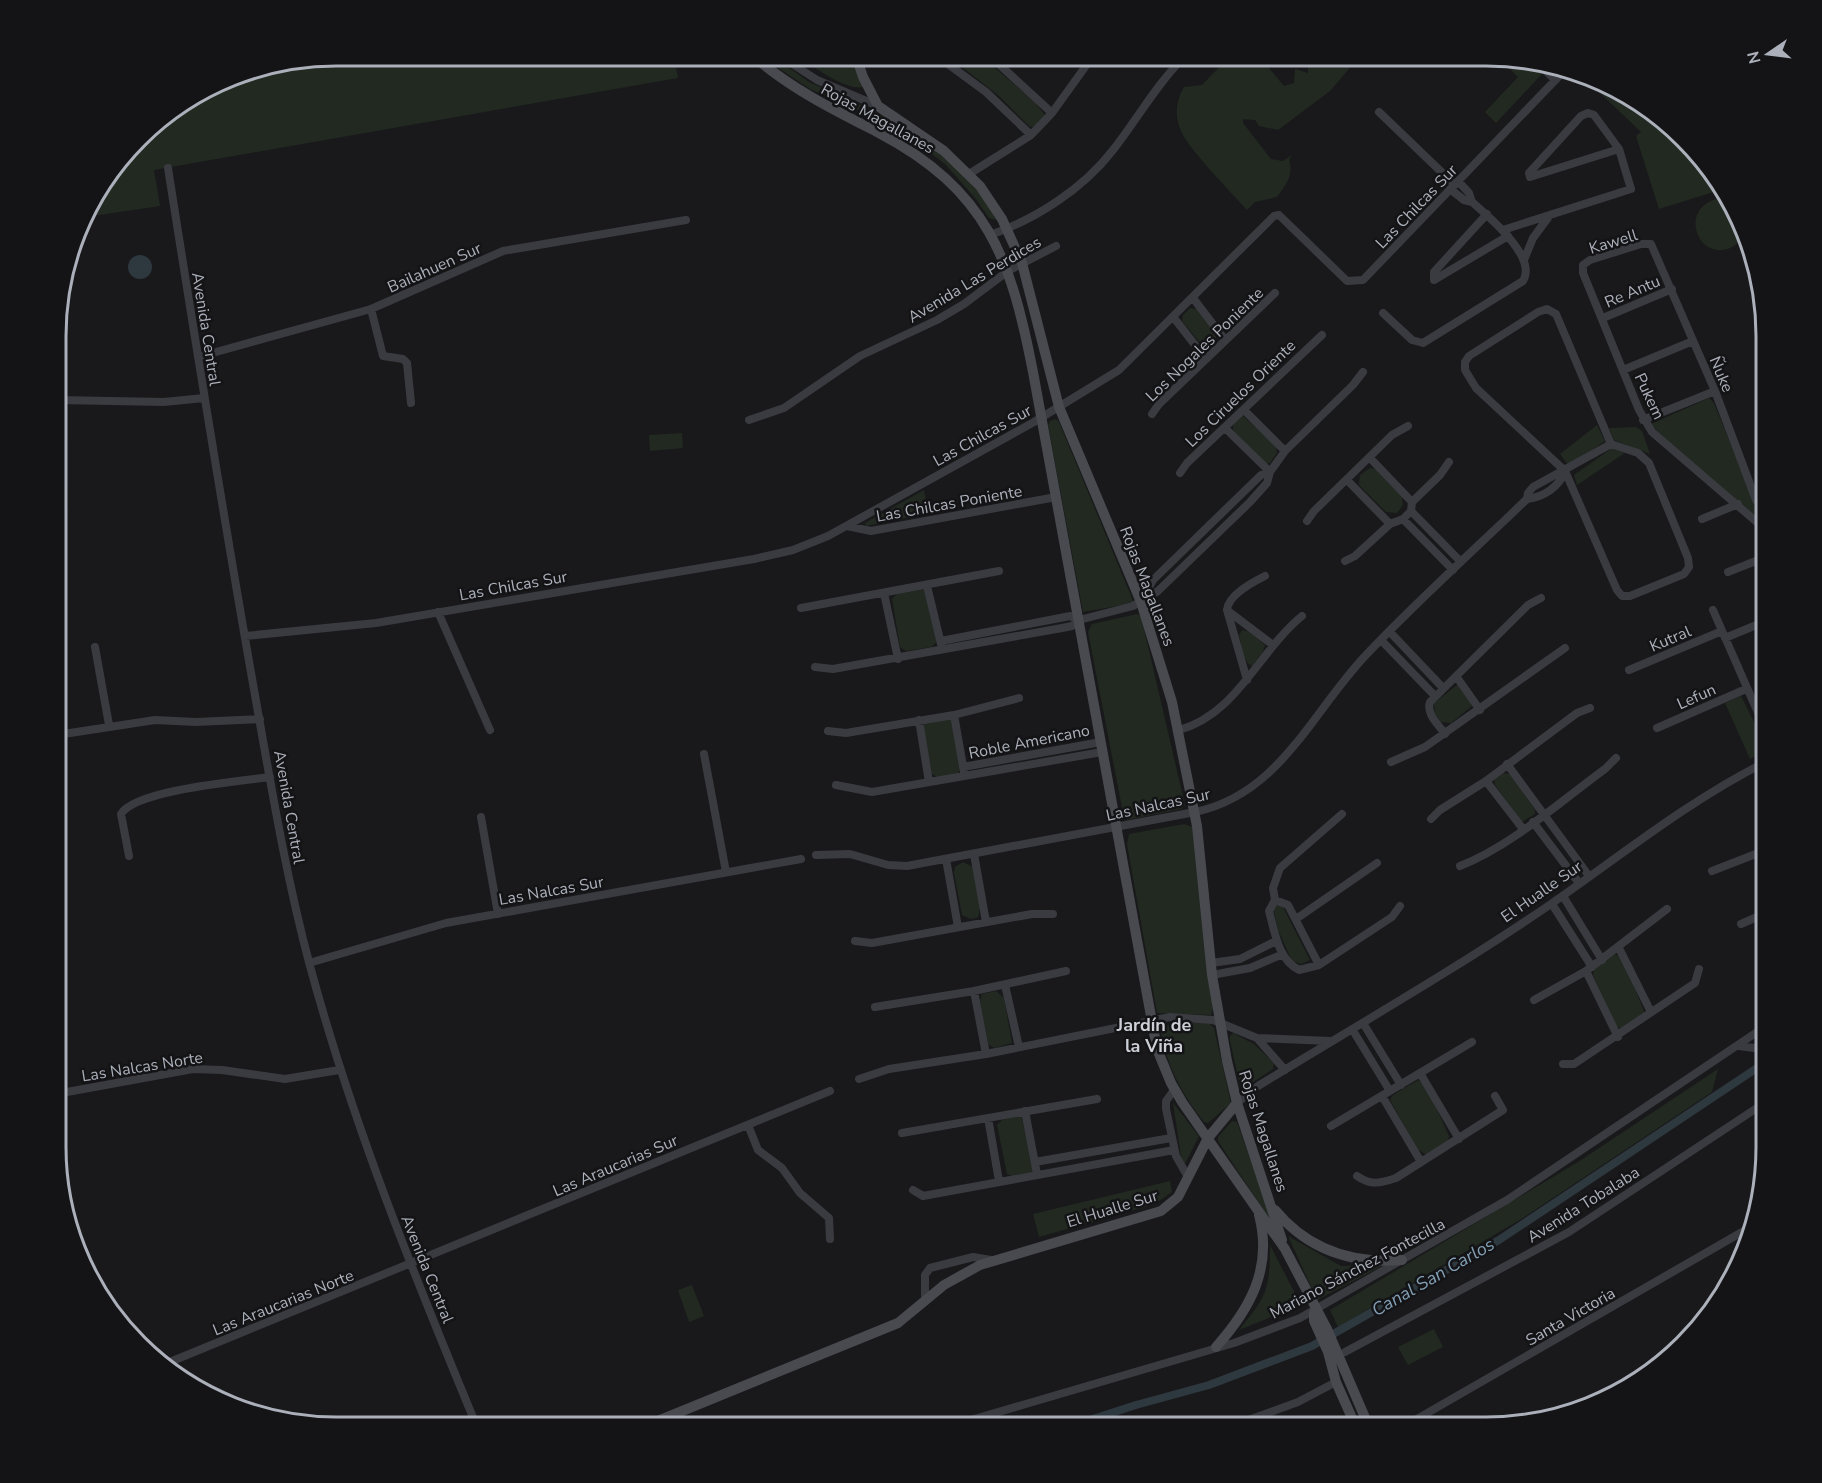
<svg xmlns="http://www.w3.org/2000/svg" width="1822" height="1483" viewBox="0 0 1822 1483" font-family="'Nunito Sans',sans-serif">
<rect width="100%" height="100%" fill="#19191b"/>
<path fill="#212921" d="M336,56h338l4,22 -524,92 6,36 -74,11 7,-21 58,-71 95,-54z
M798,56h56l9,31c-18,4 -50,-21 -65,-31z
M948,56h33l53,45 11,14 -10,13 -6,-2 -30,-30z
M1230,56h29l25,30 10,-3 1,-14 13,4v-15l2,-2h50l-30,35 -52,39 -19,-4 -4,-6 -12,-1v4l28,36 12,2 9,-6 -3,5c5,15 -3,25 -12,37l-22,5 -8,8c-15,-17 -58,-60 -66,-79 -7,-15 -5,-31 3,-44l18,-2z
M771,57l6,2 32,23 81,36 65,46 32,38 9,18 -7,-2 -13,-19 -31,-35 -36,-27 -35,-20 -64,-28 -38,-25z
M1508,57l22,5 12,12 -46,49 -11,-11 33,-35 -15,-15z
M1580,74l14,3 90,60 36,53 -61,19 -23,-73 5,-4z
M1722,198l3,1 20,31c-2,8 -7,14 -15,18 -34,14 -53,-44 -8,-50z
M1190,308l7,1 20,25 -3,11h-12l-20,-24 1,-6z
M1709,398l5,5 30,74 22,43v6l-101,-86 -14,-16z
M1242,415l34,31 1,7 -7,10 -4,1 -33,-34v-9z
M1056,419l3,3 75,181 -51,9 -35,-187 2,-4z
M1597,425l8,16 -36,25 -9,-12z
M1636,427l6,4 8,23 -36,-14 -5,-12z
M682,433l1,15 -33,3 -1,-16z
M1612,448l13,5 -48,32 -3,-10z
M1370,468l5,1 27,28 1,8 -6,8 -11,-1 -27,-27 1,-10z
M924,490l4,23 -62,13 -1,-3z
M920,590h4l13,52 -6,5 -25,4 -6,-4 -8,-48 5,-5z
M1137,614l4,2 44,189 -4,4 -54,11 -3,-2 -36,-186 4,-8z
M1242,630l9,2 14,13 -2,7 -11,14c-9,-4 -11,-22 -13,-31z
M1457,685h4l12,17 -1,4 -21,17 -10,-1 -6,-8 -1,-11z
M1741,696l25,50v5l-16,8 -25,-56z
M948,718l3,2 9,50 -3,4 -19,4 -7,-5 -8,-48 3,-3z
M1503,773l8,1 24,36v4l-13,8 -27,-37 -1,-5z
M1184,824l9,3 20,181 -2,7 -54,-2 -30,-169 2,-10z
M963,862l10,5 7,41 -2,9 -7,2 -9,-4 -8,-42 1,-6z
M1281,903l29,57 -9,4 -9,-3 -14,-31 -5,-23z
M1613,954l9,2 23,58 -23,15 -5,-2 -24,-52 1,-6z
M996,991l8,7 8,45 -18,5 -6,-4 -8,-43 2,-7z
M1208,1022l6,6 17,75 -23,20 -4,-1c-22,-27 -38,-58 -44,-93l5,-4z
M1233,1033l21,11 20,19 -1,6 -26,17 -7,-1 -10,-44v-5z
M1718,1069l-6,23 -189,126 -185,109 -8,-17 248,-148z
M1418,1080l9,7 22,49 -1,6 -21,13 -9,-5 -28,-50 3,-5z
M1173,1103l26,33 -14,28 -3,-1z
M1021,1115l14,57 -23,4 -5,-2 -10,-49 5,-5z
M1232,1121l5,1 37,104 -56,-85v-4z
M1170,1181l2,11 -17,12 -116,33 -6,-23z
M1288,1236l53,30 43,-1 -67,35z
M1270,1245l31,60 -62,25c28,-34 31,-41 31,-85z
M692,1285l12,31 -15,6 -11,-32z
M1434,1329l9,18 -35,18 -10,-18z"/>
<path fill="#2e383f" d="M128 267a12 12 0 1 1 24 0a12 12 0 1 1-24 0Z"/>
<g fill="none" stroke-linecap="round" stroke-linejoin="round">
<path stroke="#2e383f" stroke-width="8" d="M1068,1427l68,-22 73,-20 103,-39 187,-106 267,-178"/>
<path stroke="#3a3b40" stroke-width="8" d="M780,56l37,24 61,26
M937,56l49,36 45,43
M990,56l62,57
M1539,64l16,16
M1004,66l9,-10
M1379,112l76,73
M168,168c27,172 55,345 85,516 17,95 32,189 57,282 43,159 104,309 167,461
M969,174l62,-39 21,-22 41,-57
M1450,189l14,11 8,2 -3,-9 -11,-12
M1487,214l-53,58v8l74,-44
M1503,230l128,-41 -12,-40 -25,-34 -6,-2 -7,3 -52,57 1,4 89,-28
M990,235c46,-16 93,-46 123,-85 25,-32 43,-65 72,-94
M1524,260l9,-22 17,-23
M1193,298l32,42
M371,309l12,47 20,3 4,4 4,40
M1547,309l9,5 55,130 27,9 11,10 39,95 1,9 -5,7 -54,22h-8l-5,-6 -52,-119 -89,-83 -11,-18v-8l4,-6 69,-44z
M1383,313l29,27 11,3 100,-62c15,-24 -35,-65 -51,-79
M1174,318l32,41
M1603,318l69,-29
M198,357l173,-48 132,-58 183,-31
M1623,370l70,-29
M58,400l106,2 40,-4
M1244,410l41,41
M1152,414l7,-10 116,-111
M749,420l35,-12 76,-52 77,-36 27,-16 44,-33 48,-25
M1643,420l72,-29
M1225,428l45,44
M1370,458l42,44
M1180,473l7,-10 135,-128
M1347,480l43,44
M1527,499l1,-6 5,-6 78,-43
M1527,499c17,-2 32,-12 38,-28
M1411,511l50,51
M1403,519l50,51
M1702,519l36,-15
M1307,521l7,-10 78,-76 16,-9
M847,526l24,5 185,-34
M1766,530l-114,-98 -13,-22 -56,-137v-8l7,-5 51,-16h10l64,147 41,109 10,15
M1345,561l10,-5 35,-32 13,-5 8,-8 1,-9 28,-27 9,-13
M1728,572l38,-15
M927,586l14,58
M884,593l14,66
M1141,601l12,-21 108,-105 9,-3
M801,608l198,-37
M1227,610l20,70
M1227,610c1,-15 26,-28 38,-34
M1713,610l53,121
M1228,611l45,34
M438,612l52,118
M1389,631l54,57
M245,636l131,-13 378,-64 39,-9 35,-14 206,-114 85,-52 155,-154 5,-1 68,66 16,-1 202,-210
M1725,638l41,-17
M1381,640l54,56
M941,641l129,-25 9,4
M95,647l14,78
M815,667l18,2 229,-41 10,-2 7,-6 54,-14 25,-15 92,-89 17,-19 3,-11 15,-21 68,-66 10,-13
M1629,670l93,-39
M1456,676l24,34
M954,715l10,57
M919,720l10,62
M1657,728l89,-39
M1179,730c58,-16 79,-78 123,-114
M828,731l18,2 108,-18 65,-17
M1445,734c-7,-10 -19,-20 -15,-32l98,-97 13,-7
M57,735l98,-15 41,2 64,-3
M704,754l22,118
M1391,762l34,-15 140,-99
M1507,764l82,112
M963,767l138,-25
M1486,781l37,48
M836,785l36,7 230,-40
M481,817l17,97
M1431,819l9,-9 46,-29 91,-68 13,-5
M1533,822l46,61
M974,854l12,68
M816,855l34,-1 38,11 19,1 288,-54c85,-18 116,-99 171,-157 51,-54 107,-104 161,-156
M129,856l-8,-42c14,-24 120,-33 149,-37
M946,859l12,68
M1460,866c51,-20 101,-65 145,-97l11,-11
M1712,871l54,-21
M1563,896l39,64
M1275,900l-6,11c6,22 9,48 30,59l20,-5 73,-48 8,-11
M1275,900l-2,-12 7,-20 62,-54
M1275,900l13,5 31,60
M1552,904l40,63
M1296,919l81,-56
M1741,924l25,-11
M855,941l17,2 160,-29h21
M1619,948l32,64
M309,963l137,-40 355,-64
M1211,963l29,-4 36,-18
M1586,971l32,66
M1212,975l38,-7 33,-14
M1760,983l6,-2
M1005,985l14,62
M974,991l12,63
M1534,1000l52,-29 81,-62
M875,1007l99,-16 92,-20
M1363,1023l38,62
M1352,1029l38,62
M1257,1038l28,32
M1739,1046l15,2 12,-5
M1563,1064h11l121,-81 4,-14
M1420,1073l39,66
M859,1079l30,-10 97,-15 184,-37 43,3 44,18 73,3
M1174,1090l-8,11v8l10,47 12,21
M56,1094l137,-25 29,1 63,9 54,-9
M1382,1096l39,66
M1237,1103l21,-17c98,-60 198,-117 293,-182 71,-49 137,-103 215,-142
M1025,1111l12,63
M988,1118l11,63
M748,1125l10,25 24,18 18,25 29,25 1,21
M1331,1126l141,-84
M902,1133l195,-34
M1035,1162l136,-24
M1357,1176c14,10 24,7 39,2l107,-68 -8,-14
M913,1190l10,6 251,-46
M925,1301v-26l5,-7 43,-11 18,3
M1345,1352l224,-120 197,-130
M165,1364l665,-273
M947,1427l287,-84 66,-25 207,-118 259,-174
M1229,1427l69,-25 38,-20
M1403,1427l346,-199"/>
<path stroke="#484a50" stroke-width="10" d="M761,56l-3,4c37,31 78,51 121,73 108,57 132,125 154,239l124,677 14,34 11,19 103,147 42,80 42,98
M856,56l7,21 15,29 66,45 36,35 22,33 20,44 37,144 82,195 31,100 25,124 15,149 15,86 10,42 45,137
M1275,1210c33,40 76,54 127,50
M1314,1313v8l14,31 8,30 20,45
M1216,1347c34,-38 57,-79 43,-132
M643,1427l255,-104 46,-38 36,-20 181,-54 17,-14 30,-59 29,-35"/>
</g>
<g text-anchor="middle" stroke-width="5" stroke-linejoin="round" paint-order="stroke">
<g font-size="16" fill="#abb0ba" stroke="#141416">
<text transform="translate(878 118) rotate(29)" y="6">Rojas Magallanes</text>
<text transform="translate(1416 206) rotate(-46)" y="6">Las Chilcas Sur</text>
<text transform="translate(1613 241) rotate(-17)" y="6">Kawell</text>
<text transform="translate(434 267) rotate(-24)" y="6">Bailahuen Sur</text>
<text transform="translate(974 279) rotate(-31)" y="6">Avenida Las Perdices</text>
<text transform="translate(1632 291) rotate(-23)" y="6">Re Antu</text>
<text transform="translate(207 329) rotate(81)" y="6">Avenida Central</text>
<text transform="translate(1204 344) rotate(-44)" y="6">Los Nogales Poniente</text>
<text transform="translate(1722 374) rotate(67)" y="6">Ñuke</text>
<text transform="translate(1240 393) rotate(-44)" y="6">Los Ciruelos Oriente</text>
<text transform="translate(1650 396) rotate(65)" y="6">Pukem</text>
<text transform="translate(982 435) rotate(-29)" y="6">Las Chilcas Sur</text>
<text transform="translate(949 503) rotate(-10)" y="6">Las Chilcas Poniente</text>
<text transform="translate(513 585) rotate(-10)" y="6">Las Chilcas Sur</text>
<text transform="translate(1148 586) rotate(69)" y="6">Rojas Magallanes</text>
<text transform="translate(1670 638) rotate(-23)" y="6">Kutral</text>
<text transform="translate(1696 696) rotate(-24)" y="6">Lefun</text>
<text transform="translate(1029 741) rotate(-11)" y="6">Roble Americano</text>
<text transform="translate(1158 804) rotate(-12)" y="6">Las Nalcas Sur</text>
<text transform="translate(290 807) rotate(80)" y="6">Avenida Central</text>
<text transform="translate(551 890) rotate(-10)" y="6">Las Nalcas Sur</text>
<text transform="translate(1541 891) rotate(-35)" y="6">El Hualle Sur</text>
<text transform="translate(142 1066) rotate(-9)" y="6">Las Nalcas Norte</text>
<text transform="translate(1264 1131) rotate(72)" y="6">Rojas Magallanes</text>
<text transform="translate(615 1165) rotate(-23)" y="6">Las Araucarias Sur</text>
<text transform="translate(1583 1204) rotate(-32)" y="6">Avenida Tobalaba</text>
<text transform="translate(1112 1208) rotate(-17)" y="6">El Hualle Sur</text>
<text transform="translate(1357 1268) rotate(-28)" y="6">Mariano Sánchez Fontecilla</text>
<text transform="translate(428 1269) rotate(68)" y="6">Avenida Central</text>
<text transform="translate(283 1302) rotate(-22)" y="6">Las Araucarias Norte</text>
<text transform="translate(1570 1316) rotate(-30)" y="6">Santa Victoria</text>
</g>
<g font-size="18" font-weight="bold" fill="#cccfd6" stroke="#141416">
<text x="1154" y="1031">Jardín de<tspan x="1154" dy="21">la Viña</tspan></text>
</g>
<g font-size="18" font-style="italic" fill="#839fb5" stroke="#141416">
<text transform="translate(1433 1277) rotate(-30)" y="6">Canal San Carlos</text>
</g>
</g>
<path d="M0 0H1822V1483H0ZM336 66H1486A270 270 0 0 1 1756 336V1147A270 270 0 0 1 1486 1417H336A270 270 0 0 1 66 1147V336A270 270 0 0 1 336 66Z" fill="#141416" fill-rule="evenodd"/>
<path fill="none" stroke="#abb0ba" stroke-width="3" d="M336 66H1486A270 270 0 0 1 1756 336V1147A270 270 0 0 1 1486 1417H336A270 270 0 0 1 66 1147V336A270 270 0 0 1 336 66Z"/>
<g transform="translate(1768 54) rotate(256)" stroke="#141416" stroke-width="4.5" paint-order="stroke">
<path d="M0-4.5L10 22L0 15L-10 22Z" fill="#abb0ba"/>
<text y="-9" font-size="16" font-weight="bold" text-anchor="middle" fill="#abb0ba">N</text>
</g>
</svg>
